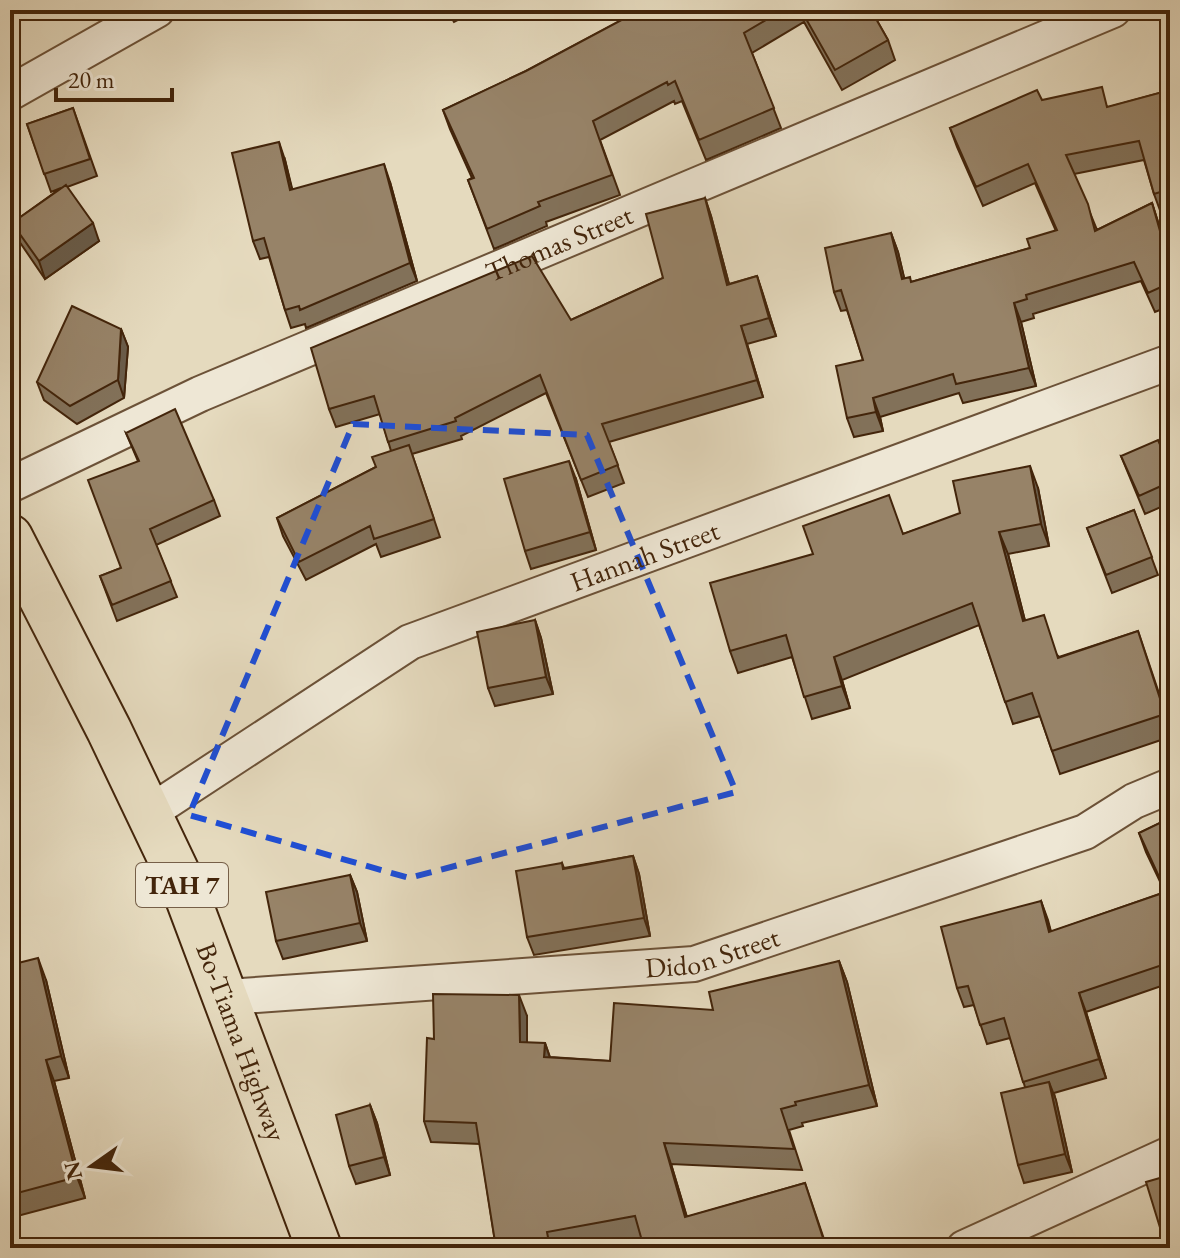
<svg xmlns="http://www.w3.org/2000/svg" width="1180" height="1258" viewBox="0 0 1180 1258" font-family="'EB Garamond',serif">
<rect width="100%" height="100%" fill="#e5dabe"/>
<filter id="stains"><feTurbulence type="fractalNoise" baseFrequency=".0025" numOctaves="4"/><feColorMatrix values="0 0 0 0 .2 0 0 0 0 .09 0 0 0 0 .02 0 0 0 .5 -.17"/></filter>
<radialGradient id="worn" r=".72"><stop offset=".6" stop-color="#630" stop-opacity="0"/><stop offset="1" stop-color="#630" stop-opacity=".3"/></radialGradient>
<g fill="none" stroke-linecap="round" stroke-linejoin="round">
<g stroke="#6c5238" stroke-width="38">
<g id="minor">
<path d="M10,93l147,-83"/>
<path id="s1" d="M10,485l190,-91 913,-384"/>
<path id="s2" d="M149,813l261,-171 760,-280"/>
<path id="s3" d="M227,997l467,-33 391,-132 49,-31 36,-15"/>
<path d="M964,1248l206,-94"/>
</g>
</g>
<g stroke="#43250b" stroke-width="48">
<g id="trunk">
<path id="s4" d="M10,537l99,193 74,155 136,363"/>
</g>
</g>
<use href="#minor" stroke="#eee7d5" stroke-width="34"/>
<use href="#trunk" stroke="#e5dabe" stroke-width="44"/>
</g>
<path fill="#827159" stroke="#43250b" stroke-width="2" d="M378,10h19l-15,8z
M447,10h30l-23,12z
M621,10h250l17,30 7,20 -53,30 -38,-68 -52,31 29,75 -75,32 -24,-59 -7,3 -1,-3 -74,39 20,55 -74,27 1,4 -53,23 -26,-69 4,-2 -22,-49 -7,-19 83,-39 100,-53z
M1170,90v120l-9,3 -7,-19 -10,-34 -70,14 23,56 55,-27 18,57v46l-15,6 -14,-31 -108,33 1,4 -13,4 15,64 -73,17 -4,-10 -79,24 3,14 -29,6 -7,-19 16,-58 -16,-50 -6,1 -7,-19 57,-59 7,19 6,26 7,4 119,-34 26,-17 -21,-48 -52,23 -26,-59 -7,-19 92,-28 67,7z
M73,108l24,68 -30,11 32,54 -54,38 -26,-38 -7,-18 49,-35 -10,4 -24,-68z
M285,160l7,30 98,-8 27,99 -111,47 -1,-4 -14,4 -6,-18 -16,-53 -9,2 -7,-18z
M705,198l6,18 18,68 28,-8 19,60 -29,8 16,53 -154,45 15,41 -36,14 -42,-104 -85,43 1,3 -50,15 28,83 -59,20 -5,-13 -70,36 -23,-44 -6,-18 99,-51 15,-16 -11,-37 -44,13 -7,-18 242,-89 92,-42z
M121,329l7,18 -4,51 -47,26 -33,-24 -7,-18z
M126,433l88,67 6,16 -64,29 21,52 -60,24 -17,-45 21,-8 17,-107z
M1121,456l49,11v36l-25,11z
M576,479l20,71 -65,19 -6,-18z
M1038,488l11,58 -41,8 17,67 34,36 79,-26 32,95v11l-110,37 -20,-58 -27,8 -34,-99 -137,55 8,28 -38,11 -20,-62 -54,16 -8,-22 83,-97 90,-20z
M1134,510l24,65 -46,18 -25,-65z
M535,620l6,18 12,56 -58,12 -7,-18z
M1170,818v174l-3,-8 -81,28 20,66 -52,15 18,79 -48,11 -6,-18 7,-78 -15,-49 -23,6 -13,-39 -10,2 -7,-19 84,-87 10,31 114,-40 -19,-40 -7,-19z
M633,856l6,18 11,62 -116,19 -7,-18 35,-74 2,5z
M350,875l7,17 10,49 -84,18 -7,-18z
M10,876l5,17 -5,1z
M839,961l8,21 30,124 -75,17 1,3 -14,4 13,40 -131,-6 16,53 118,-34 22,65h-183l-3,-10 -60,10h-85l-16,-104 -49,-2 -7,-21 10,-82 93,-23v27h18l5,14 60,4 103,-51z
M10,965l36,15 23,98 -15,3 31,117 -75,20z
M370,1105l7,18 13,52 -34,9 -7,-18z"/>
<path fill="#6a5c49" stroke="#43250b" stroke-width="2" d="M279,142l6,18 12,48 -7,-18z
M384,164l6,18 27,99 -7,-18z
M705,198l6,18 23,87 -7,-18z
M1152,203l18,57v6z
M93,223l6,18 -54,38 -6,-18z
M891,233l7,19 11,46 -7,-19z
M757,276l6,18 13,42 -7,-18z
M1014,303l7,19 15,64 -7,-18z
M741,326l6,18 16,53 -6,-17z
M121,329l7,18 -4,51 -6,-18z
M873,398l7,19 3,14 -7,-19z
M569,461l7,18 20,71 -6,-18z
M1030,466l8,22 11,58 -8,-22z
M999,532l9,22 23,90 -8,-23z
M535,620l6,18 12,56 -7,-17z
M834,657l8,23 8,28 -8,-22z
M633,856l6,18 11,62 -6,-18z
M350,875l7,17 10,49 -7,-18z
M1041,901l7,19 8,31 -7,-19z
M38,958l8,22 23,98 -8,-22z
M839,961l8,21 30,124 -8,-21z
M1079,993l7,19 20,66 -7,-19z
M519,995l8,21v47l-7,-21z
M545,1043l7,21 -8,-7z
M46,1060l8,21 31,117 -8,-21z
M1049,1082l7,18 16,72 -7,-18z
M370,1105l7,18 13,52 -6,-18z
M664,1143l7,21 22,74 -8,-21z"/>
<path fill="#978368" stroke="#43250b" stroke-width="2" d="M626,10h157l-39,23 30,75 -75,32 -24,-59 -7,4 -1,-3 -74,39 19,54 -74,27 2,4 -53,23 -19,-49 6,-2 -31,-68 83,-39 103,-55z
M801,10h70l17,30 -53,30z
M1102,87l5,20 63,-17v99l-16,5 -15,-53 -73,14 22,49 7,27 57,-28 18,63v17l-22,10 -14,-31 -108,33 1,4 -13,4 15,65 -73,16 -3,-10 -80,24 3,14 -29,6 -11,-52 27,-6 -22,-70 -7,2 -9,-44 66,-15 11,46 8,-2 1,5 119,-34 -3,-9 30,-9 -29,-66 -52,23 -26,-59 87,-38 5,10z
M73,108l17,51 -46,15 -17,-50z
M279,142l11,48 94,-26 26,99 -110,47 -1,-4 -14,4 -21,-72 -11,3 -21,-88z
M66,185l27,38 -54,38 -27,-38z
M705,198l22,87 30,-9 12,42 -28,8 16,54 -155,44 16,41 -37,15 -41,-105 -85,43 1,3 -68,21 -14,-46 -45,13 -18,-61 221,-92 39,64 92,-42 -17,-64z
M72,306l49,23 -3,51 -48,26 -33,-24z
M1170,393v34l-9,-32z
M175,409l39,91 -64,29 21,52 -59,24 -12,-29 21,-8 -33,-88 51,-19 -13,-28z
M1158,440l12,27v15l-31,14 -18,-40z
M409,445l25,74 -60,20 -4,-13 -71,36 -22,-44 99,-51 -4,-10z
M569,461l21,71 -65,19 -21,-72z
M1030,466l11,58 -42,8 24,89 21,-6 14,43 80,-27 27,83 -113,37 -20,-58 -27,9 -33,-99 -138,54 8,29 -38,11 -18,-62 -56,16 -20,-68 103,-29 -10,-28 86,-31 14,39 57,-21 -7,-32z
M1134,510l18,47 -46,18 -19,-47z
M535,620l11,57 -58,11 -11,-56z
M1170,818v159l-5,1 -3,-13 -83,28 20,66 -76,23 -19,-64 -24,7 -12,-39 -11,2 -16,-61 100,-26 8,31 117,-40 -27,-59z
M633,856l11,62 -117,19 -11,-66 46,-8 1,6z
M350,875l10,48 -84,18 -10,-49z
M38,958l23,98 -15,4 31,117 -67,18v-230z
M839,961l30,124 -74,17 1,3 -15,4 13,40 -130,-6 21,74 120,-34 18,55 -34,10h-145l-9,-32 -88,16 3,16h-54l-20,-125 -52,-2 3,-83 7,1 -1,-45 86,1 1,47 25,1 -1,14 66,4 4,-58 99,7 -4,-18z
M1049,1082l16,72 -47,11 -17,-72z
M370,1105l14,52 -35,9 -13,-51z
M1170,1175v70l-4,2 -20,-65z"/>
<path fill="none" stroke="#1d4ed8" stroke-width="6" stroke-dasharray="16 10" stroke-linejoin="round" d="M353,424l234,11 149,357 -327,86 -220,-63z"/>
<g text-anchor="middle" stroke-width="6" stroke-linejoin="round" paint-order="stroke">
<rect fill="#eee7d5" stroke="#765f48" stroke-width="2" x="136" y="863" width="92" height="44" rx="6"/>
<g font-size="26" font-weight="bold" fill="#43250b">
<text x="182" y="894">TAH 7</text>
</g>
<g font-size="28" fill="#43250b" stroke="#eee7d5">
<text dy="10" stroke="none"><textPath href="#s1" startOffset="600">Thomas Street</textPath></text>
<text dy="10" stroke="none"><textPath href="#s2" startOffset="562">Hannah Street</textPath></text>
<text dy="10" stroke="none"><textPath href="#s3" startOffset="488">Didon Street</textPath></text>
<text dy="10" stroke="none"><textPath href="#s4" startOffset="556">Bo-Tiama Highway</textPath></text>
</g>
</g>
<rect width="1180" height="1258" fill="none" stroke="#e5dabe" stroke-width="40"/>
<rect x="12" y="12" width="1156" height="1234" fill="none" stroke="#43250b" stroke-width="4"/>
<rect x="20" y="20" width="1140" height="1218" fill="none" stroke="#43250b" stroke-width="2"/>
<g transform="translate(92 1166) rotate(256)" stroke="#eee7d5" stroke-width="6" paint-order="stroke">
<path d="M0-6L14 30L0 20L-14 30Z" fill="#43250b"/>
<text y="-12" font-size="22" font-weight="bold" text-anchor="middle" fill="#43250b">N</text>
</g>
<path d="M56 88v12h116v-12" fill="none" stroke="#43250b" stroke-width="4"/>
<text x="68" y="88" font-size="24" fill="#43250b" stroke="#eee7d5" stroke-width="6" paint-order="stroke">20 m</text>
<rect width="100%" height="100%" filter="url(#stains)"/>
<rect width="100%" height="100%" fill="url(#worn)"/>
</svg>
